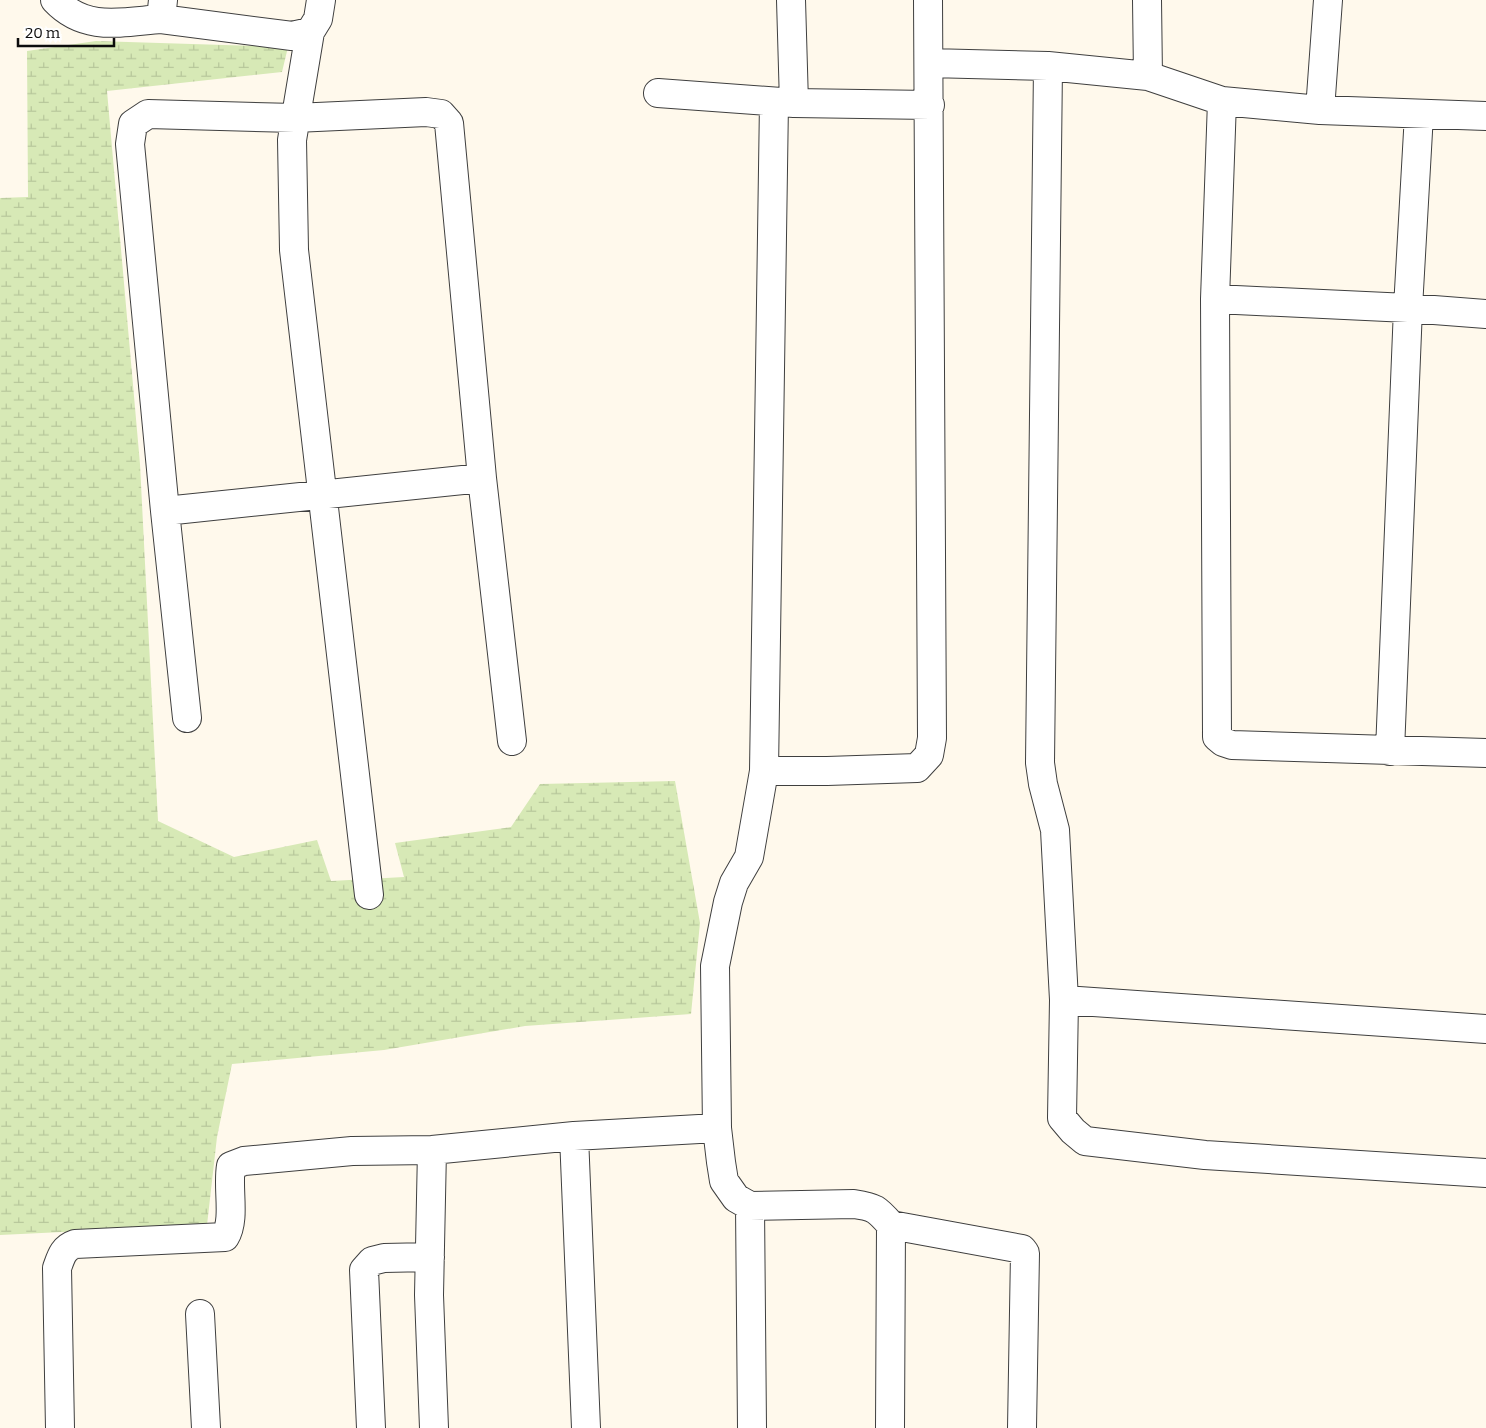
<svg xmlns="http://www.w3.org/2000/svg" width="1486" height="1428" viewBox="0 0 1486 1428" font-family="Bitter,serif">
<defs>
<pattern id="wetland-marsh" width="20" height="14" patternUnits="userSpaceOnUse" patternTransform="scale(1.25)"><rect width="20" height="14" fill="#d7e9b6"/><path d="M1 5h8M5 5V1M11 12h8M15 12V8" fill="none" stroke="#b7c79b"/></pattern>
</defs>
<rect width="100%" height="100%" fill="#fff9ec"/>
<path fill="url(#wetland-marsh)" d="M96,41l192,6 -6,25 -175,19 33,373 18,357 76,36 83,-17 14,41 73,-4 -9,-34 116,-16 29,-43 135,-3 25,142 -9,91 -166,12 -141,24 -152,14 -15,73 -10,88 -207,10v-1037l28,-1 -1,-146z"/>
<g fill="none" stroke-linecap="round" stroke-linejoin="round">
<g stroke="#3f3f3f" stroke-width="30">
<path id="street" d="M55,0c30,32 67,22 106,19
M163,0l-2,19 131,17 18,-4 8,-13 3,-19
M791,0l3,103
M1147,0l1,76
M310,32l-18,108 2,110 75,645
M929,63l119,3 100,10 74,25 98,9 166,6
M1048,66l-8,697 3,21 12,46 9,170 -2,118 11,13 12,10 120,14 281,18
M658,93l136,10 136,2
M1222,101l-7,198 2,438 6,5 9,3 254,8
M774,102l-10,669 -15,86 -15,26 -6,19 -13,64 2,162 4,34 3,19 12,17 14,8 104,-2c21,3 23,5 37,21l131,24 3,4 -3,175
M1320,110l8,-110
M1215,299l193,9 78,6
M165,511l317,-33
M187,718l-22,-207 -35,-367 3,-20 15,-10 147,4 131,-6 15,2 8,9 33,355 30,263
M1390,751l18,-443 11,-194
M764,771h63l90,-3 12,-13 3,-17 -4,-738
M1064,1000l422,29
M574,1136l12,292
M432,1150l-3,145 5,133
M750,1206l2,222
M200,1314l6,114
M60,1428l-3,-160c4,-11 6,-20 18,-24l150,-7c11,-18 2,-49 6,-71l13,-5 108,-10 80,-1 142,-14 143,-8
M371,1428l-7,-158 8,-9 12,-3 46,-1
M890,1428l1,-203"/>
</g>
<use href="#street" stroke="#fff" stroke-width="28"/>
</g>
<path d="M18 38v8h96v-8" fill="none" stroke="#0c0c0c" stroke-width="2.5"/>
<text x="25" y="38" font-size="15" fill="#0c0c0c" stroke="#ffffff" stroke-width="4" paint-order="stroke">20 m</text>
</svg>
